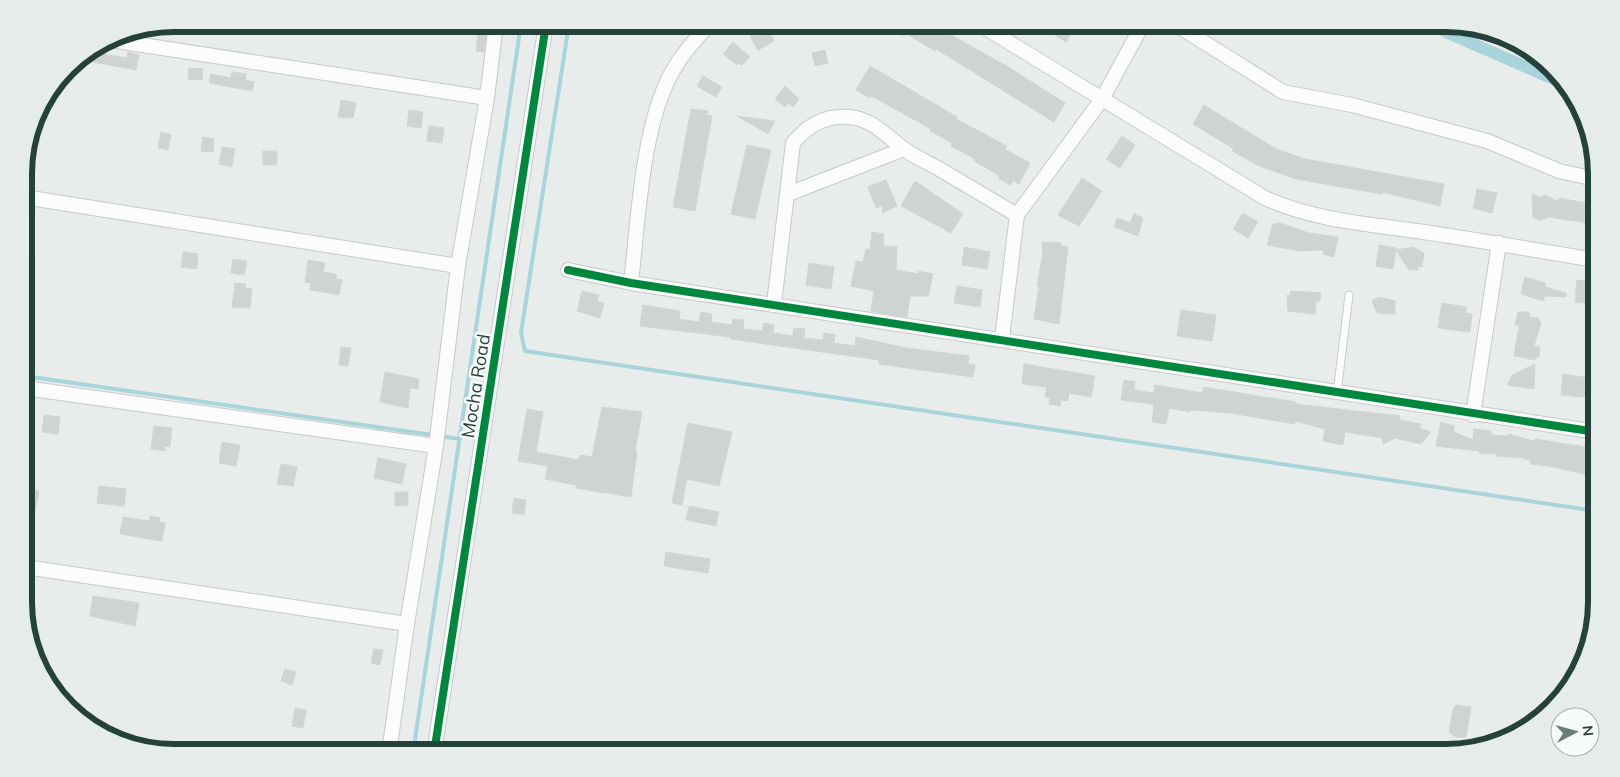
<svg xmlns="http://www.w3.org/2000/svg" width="1620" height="777" viewBox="0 0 1620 777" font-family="Mulish,sans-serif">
<rect width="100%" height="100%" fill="#e8edeb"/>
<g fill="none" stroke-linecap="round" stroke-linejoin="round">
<path stroke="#a9d4db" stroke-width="4" d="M569,24l-48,309 4,18 1071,160
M25,376l435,63
M413,753l108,-729"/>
<path stroke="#a9d4db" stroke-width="12" d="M1434,24l12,8 119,52"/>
</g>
<path fill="#cfd4d2" stroke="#d1d6d4" d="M743,24h21l10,17 -16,9z
M883,24h48l74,41 60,38 -11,19 -118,-73 -1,2 -30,-18 -1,3z
M1038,24h39l-11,18z
M478,33l8,1 -2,18 -8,-1z
M733,42l17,15 -8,8 -3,-2 -2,2 -14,-11z
M825,50l3,13 -13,3 -3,-13z
M128,52l11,3 -3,15 -43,-8 1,-9 33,5z
M870,66l87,51 -1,2 51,27 -2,3 25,14 -11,21 -6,-3 -2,4 -13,-7 2,-2 -26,-15 1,-2 -24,-13 1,-3 -22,-12 1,-2 -59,-33 -2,2 -14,-8z
M189,68l14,1 -1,11 -14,-1z
M232,72l14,2 -1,6 9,2 -2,9 -43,-8 2,-9 20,4z
M703,76l19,11 -6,10 -19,-11z
M785,86l14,13 -6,8 -5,-4 -3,4 -10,-8z
M341,100l15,3 -3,15 -15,-1z
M1204,105l72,44 29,10 139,25 -4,22 -58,-14v2l-86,-15 -37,-13 -27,-15 2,-2 -41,-25z
M691,109l17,2 -2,4 6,1 -17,95 -22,-4z
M409,110l14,2 -2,16 -14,-2z
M737,116l38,5 -7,13z
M429,126l15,2 -2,15 -15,-2z
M161,132l10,3 -3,15 -10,-2z
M1122,136l13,9 -15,23 -14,-9z
M203,137l11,2 -1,13 -12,-1z
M747,145l24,5 -16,69 -24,-5z
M222,147l13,2 -3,18 -13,-3z
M263,151h14v14h-14z
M1082,178l20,13 -23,35 -21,-11z
M886,180l11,26 -15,7 1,-8 -7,3 -8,-21z
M915,181l48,33 -12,19 -50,-27z
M1477,189l20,4 -5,20 -19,-5z
M1532,194l9,4 3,-3 14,6 1,-3 21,4h15v22l-46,-7 -9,3 -7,-2z
M1243,213l15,9 -10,16 -15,-9z
M1134,214l9,4 -5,18 -24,-9 3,-9 13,5z
M1280,223l29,10 29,4 -4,20 -11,-3 1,-4 -24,1 -33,-6 6,-21z
M872,232l12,2 -1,12 14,1 -1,23 22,4v-3l15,3 -5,22h-18l-3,21 -36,-6 3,-20 -23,-5 5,-25 7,1 3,-13h4z
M1042,242l19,1v3l7,1 -9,77 -25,-5 5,-33h-2l6,-34z
M1379,245l17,3 -3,21 -17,-3z
M964,247l26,5 -3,17 -25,-4z
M1413,247l11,6 -2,14 -4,-1v4h-9l-13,-20z
M183,252l15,2 -1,15 -16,-2z
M233,259l14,2 -3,14 -13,-2z
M308,260l17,3 -2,9 13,2v5l6,1 -3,15 -29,-5 1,-7 -6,-1z
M809,263l25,4 -3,22 -25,-4z
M1525,277l20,6v4l21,6v4l-21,-1 -2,5 -22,-7z
M1577,280l17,2 -2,18 -8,3 -9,-1z
M235,283l11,1 -1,4 7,1 -2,19 -18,-1z
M957,286l25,4 -2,17 -26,-4z
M582,291l17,4 -2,6 7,2 -4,15 -23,-7z
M1291,291l30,2 -1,8 -4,1 -1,12 -27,-3 -1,-16 2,1z
M1378,297l17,4v13l-18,-1 -5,-12z
M1442,303l24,4v6l6,1 -2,18 -32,-4z
M643,305l37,6 -1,8 20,3 2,-10 11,2 -1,8 21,3 1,-6 11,1 -1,9 19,2 2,-8 10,2 -1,8 20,3 1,-8 11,1 -1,9 19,2 1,-7 11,2 -1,8 21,3 1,-9 50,11 63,8 -1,8 7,1 -2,12 -80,-11 -14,-2v-4l-149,-21v-2l-90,-11z
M1181,310l35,5 -4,26 -35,-5z
M1518,312h11l1,5 8,1 3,5 -7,23 6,1 -1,10h-3l-1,3 -21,-4 5,-30 -4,-1z
M341,347l10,1 -3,18 -9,-1z
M1024,364l71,12 -4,21 -22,-4 -1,8 -7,-1 -1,6 -11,-2 1,-6 -5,-1 2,-10 -25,-3z
M1535,364l-1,25 -27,-4 5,-10z
M385,372l34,7 -1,10 -8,-1 -2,20 -28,-6z
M1563,374l33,5v19l-35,-3z
M1124,380l11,2 -1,8 20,3 1,-8 48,8v-6l93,15 -1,2 105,12v4l21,4 -2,4 12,4 -10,12 -26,-6 -12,6 -1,-6 -37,-6 -2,13 -20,-4 2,-12 -30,-8v3l-65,-11 -40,-3v2l-21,-4 -3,16 -14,-2 2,-16 -2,-2 -31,-4z
M602,407l40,5 -7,39h2l-6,46 -55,-9v-3l-31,-6 3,-13 -30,-5 9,-52 16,3 -7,40 43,8 1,-5 12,2z
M44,415l16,2 -2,17 -16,-2z
M1441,422l13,4v6l19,8 1,-11 17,2v4l16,1 2,-2 24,7 2,-2 57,9 -4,27 -39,-9 -19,-2 1,-3 -8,-3 -27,-2v-3l-16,1 -1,-3 -43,-5z
M688,423l44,9 -13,54 -32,-7 -5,26 -10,-2z
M154,426l18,2 -2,19 -5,-1v5l-14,-2z
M222,442l18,3 -4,21 -17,-3z
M378,458l28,6 -4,20 -28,-6z
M281,464l16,3 -4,19 -16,-2z
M99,486l27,3 -2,17 -27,-3z
M25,488l14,3 -9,45h-5z
M395,492h13v13l-13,1z
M514,498l12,2 -2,15 -12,-2z
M689,506l30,6 -3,14 -30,-6z
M150,516l10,2 -1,4 6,1 -3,18 -42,-7 3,-17 26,4z
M666,552l44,7 -2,14 -44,-7z
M93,596l46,7 -4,23 -45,-10z
M374,649l9,1 -3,15 -9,-2z
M285,669l11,3 -4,13 -11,-4z
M1456,705l15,2 -5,30h-10l-7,-5 4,-23z
M295,708l11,2 -3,18 -11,-2z
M337,742l18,3 -2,8h-18z"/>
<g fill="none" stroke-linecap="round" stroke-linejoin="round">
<g stroke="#c5cac8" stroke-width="9">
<path id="service" d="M1337,393l12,-98"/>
</g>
<g stroke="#c5cac8" stroke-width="16">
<path id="minor" d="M979,24l286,174c48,22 101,26 152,33 60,9 119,19 178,29
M1175,24l108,68 69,13 135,36 72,30 36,8
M110,40l377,58
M788,194l116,-45
M24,197l434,69
M568,270l63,13 965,149
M631,283c7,-62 11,-157 41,-211 10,-18 24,-34 38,-48
M774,304l19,-161c14,-17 33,-28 56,-26 24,2 37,19 55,32 11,8 25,14 37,21 25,15 51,30 76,45
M1002,339l15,-124 85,-116 41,-75
M25,388l411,58
M1473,415l26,-172
M25,567l382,57
M389,753l18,-129 29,-178 22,-180 29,-168 9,-74
M434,753l112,-729"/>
</g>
<use href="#service" stroke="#fcfcfc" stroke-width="7"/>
<use href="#minor" stroke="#fcfcfc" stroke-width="14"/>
<g stroke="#f7fbf9" stroke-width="11">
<path id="cycleway" d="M568,270l63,13 965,149
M434,753l112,-729"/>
</g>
<use href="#cycleway" stroke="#00873e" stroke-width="8"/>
</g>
<g text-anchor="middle" stroke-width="5" stroke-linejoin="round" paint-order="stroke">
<g font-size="18" fill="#24423a" stroke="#f7fbf9">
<text transform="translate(476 386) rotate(-81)" y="6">Mocha Road</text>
</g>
</g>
<path d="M0 0H1620V777H0ZM174 32H1446A142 142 0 0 1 1588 174V602A142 142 0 0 1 1446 744H174A142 142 0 0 1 32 602V174A142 142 0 0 1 174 32Z" fill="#e6ecea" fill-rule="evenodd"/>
<path fill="none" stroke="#24423a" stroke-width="6" d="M174 32H1446A142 142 0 0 1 1588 174V602A142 142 0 0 1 1446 744H174A142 142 0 0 1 32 602V174A142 142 0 0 1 174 32Z"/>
<g transform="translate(1575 732) rotate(84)"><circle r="24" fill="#f7fbf9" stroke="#a3b1ad"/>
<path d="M0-4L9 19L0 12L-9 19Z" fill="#697e78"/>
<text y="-8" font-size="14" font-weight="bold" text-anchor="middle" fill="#24423a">N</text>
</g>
</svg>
